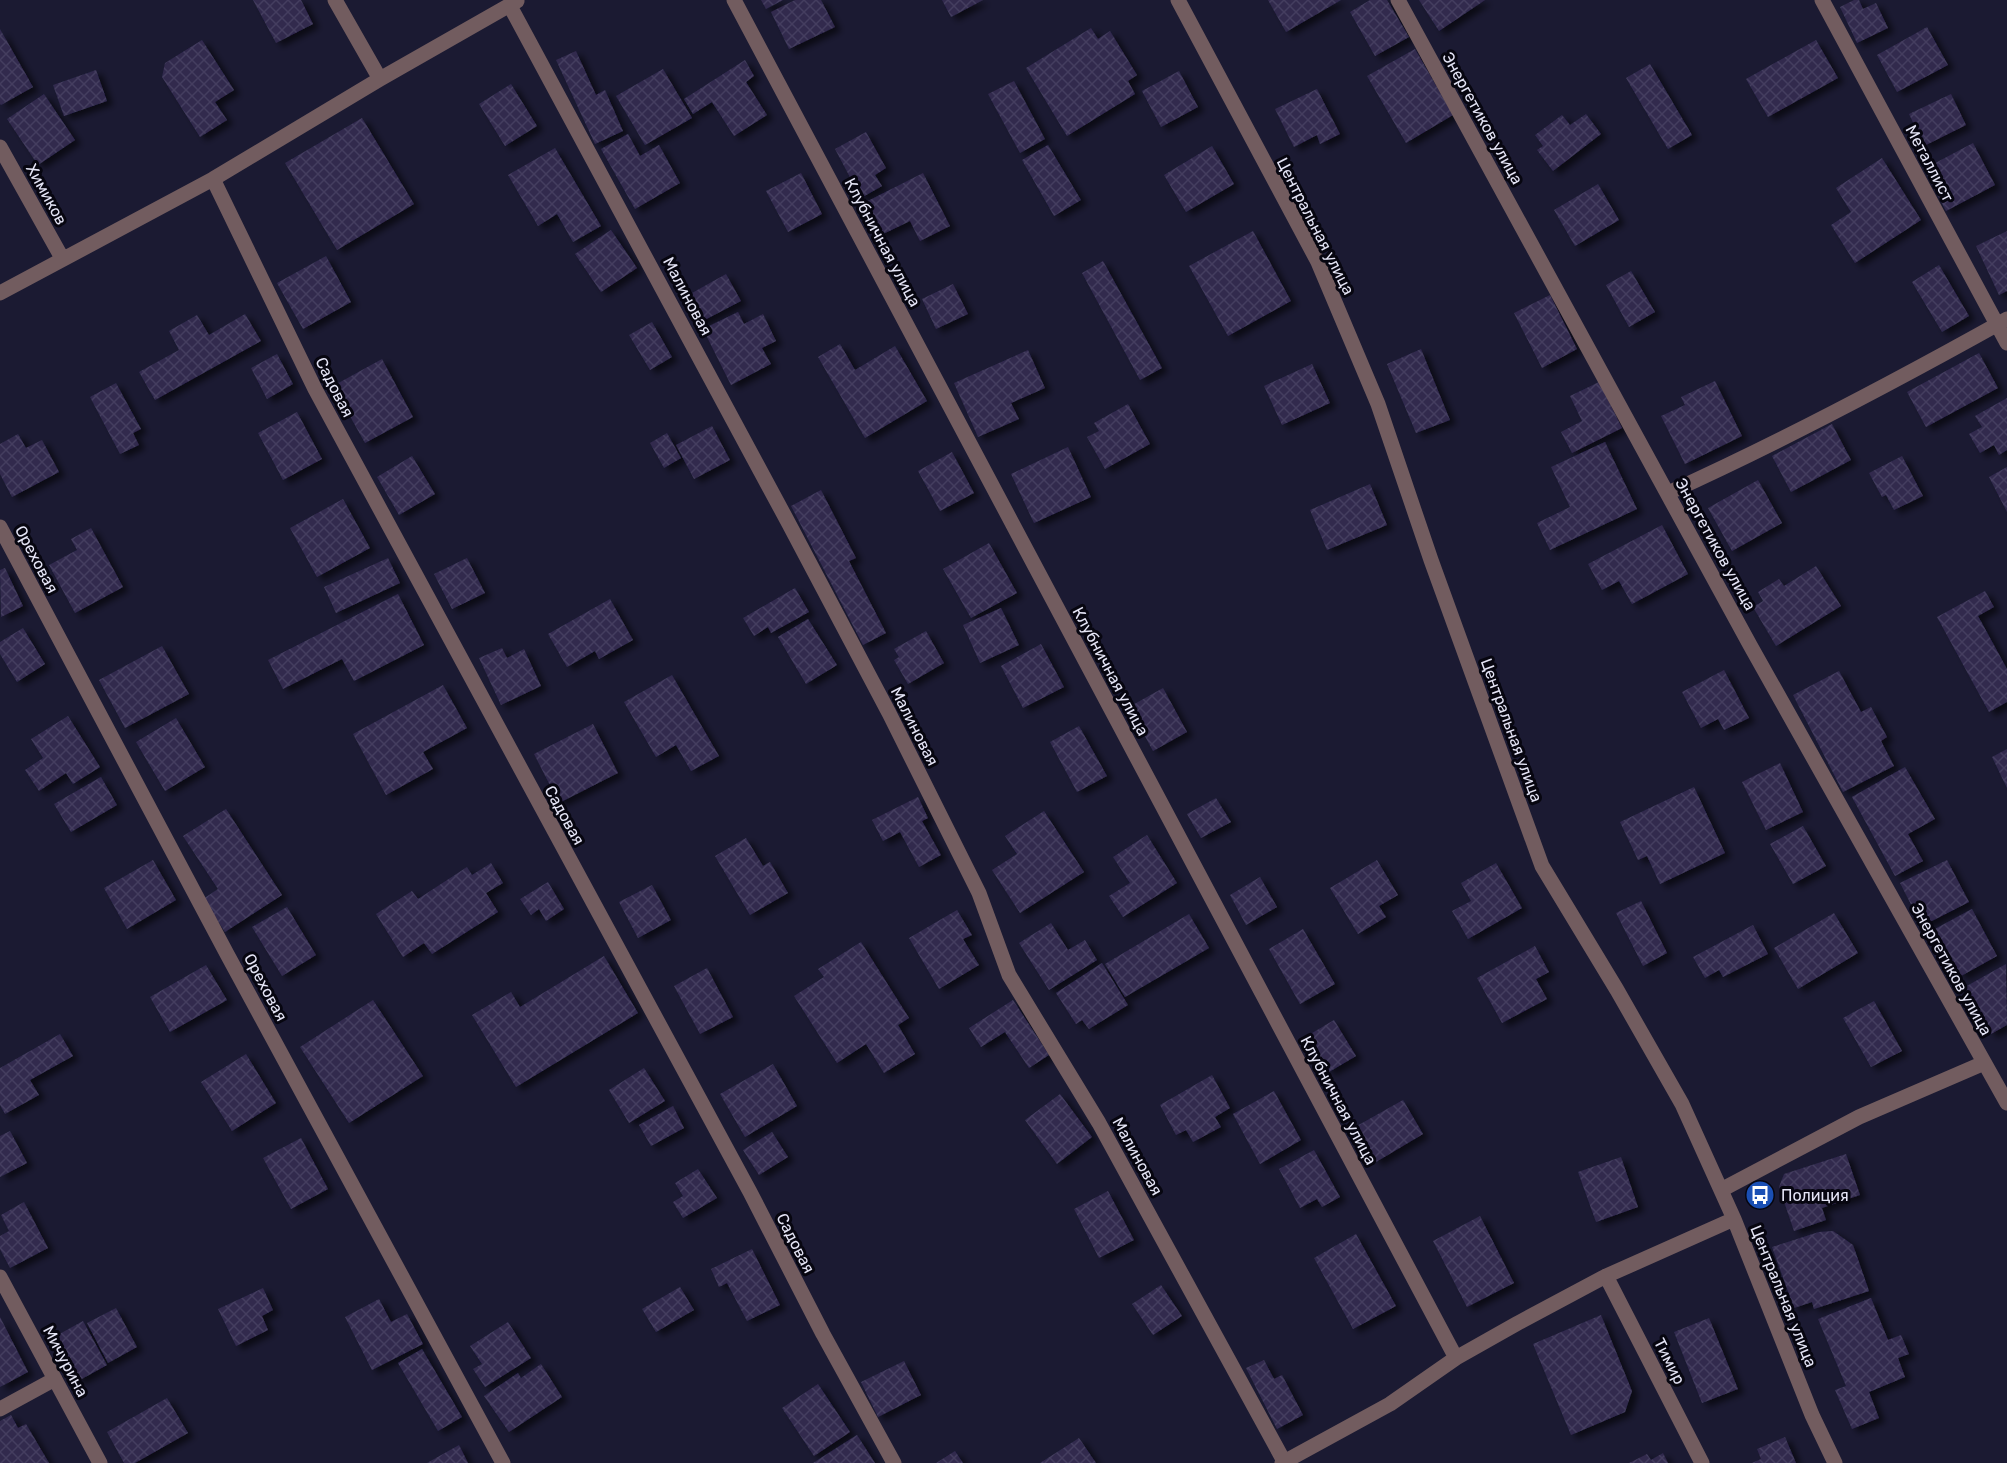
<svg xmlns="http://www.w3.org/2000/svg" width="2007" height="1463" viewBox="0 0 2007 1463" font-family="Rubik,sans-serif">
<defs>
<pattern id="building-cross-hatch" width="8" height="8" patternUnits="userSpaceOnUse" patternTransform="scale(1.5)"><rect width="8" height="8" fill="#30294e"/><path d="M0 0l8 8M0 8l8-8" fill="none" stroke="#443e5f"/></pattern>
<filter id="shadow"><feDropShadow dx="6" dy="4" stdDeviation="3" flood-color="#0009"/></filter>
</defs>
<rect width="100%" height="100%" fill="#1b1a32"/>
<path fill="url(#building-cross-hatch)" filter="url(#shadow)" d="M253,0h48l12,24 -37,19z
M761,0h22l-17,9z
M795,0h26l14,27 -46,22 -18,-37z
M942,0h41l-32,17z
M1268,0h73l-55,32z
M1370,0h17l22,37 -34,19 -25,-44z
M1419,0h66l-46,31z
M1854,0h5l4,9 13,-6 12,25 -31,15 -17,-36z
M1927,27l21,38 -51,27 -20,-37z
M1091,28l7,11 12,-8 27,44 -9,6 7,13 -68,42 -41,-68z
M0,29l33,58 -32,18 -1,-1z
M202,40l32,50 -19,12 12,18 -27,17 -38,-60 3,-14z
M1816,40l22,38 -70,39 -22,-38z
M1415,49l38,66 -47,28 -39,-67z
M576,51l20,44 9,-5 18,41 -28,13 -39,-84z
M745,60l9,16 -8,6 21,33 -33,21 -22,-34 -19,12 -9,-15z
M1650,64l42,71 -24,14 -42,-71z
M663,69l29,49 -47,27 -29,-49z
M96,70l11,31 -43,15 -11,-31z
M1179,71l19,36 -37,20 -19,-36z
M1014,81l31,58 -25,14 -32,-59z
M511,84l26,42 -32,20 -26,-42z
M1317,89l23,45 -20,10 -3,-9 -23,12 -19,-38z
M44,94l31,46 -37,25 -31,-46z
M1951,94l15,31 -42,21 -15,-32z
M1586,114l15,20 -48,37 -16,-21 6,-4 -8,-11 27,-20 8,10z
M362,118l52,86 -77,46 -52,-87z
M866,132l20,36 -11,7 7,11 -21,12 -26,-49z
M628,134l12,22 19,-11 21,38 -45,26 -34,-60z
M1973,143l22,42 -49,26 -22,-42z
M1048,145l33,55 -27,16 -32,-56z
M1212,146l22,38 -48,28 -22,-37z
M555,148l46,78 -28,16 -16,-28 -19,12 -30,-51z
M1882,158l39,62 -66,43 -24,-38 20,-13 -15,-24z
M801,173l21,41 -34,18 -22,-41z
M923,173l27,53 -30,15 -10,-20 -31,15 -17,-32z
M1598,184l21,36 -44,26 -21,-36z
M611,230l26,38 -36,24 -26,-38z
M1253,231l38,70 -63,35 -39,-70z
M2007,231v60l-8,4 -23,-49z
M326,256l25,46 -48,27 -26,-46z
M1103,261l59,107 -22,12 -58,-107z
M1939,265l30,51 -27,16 -30,-50z
M1631,271l24,41 -26,15 -23,-42z
M726,274l15,27 -44,23 -14,-26z
M953,284l15,30 -32,15 -14,-30z
M1550,295l27,54 -35,19 -28,-55z
M738,312l6,12 19,-10 13,27 -14,7 9,16 -40,21 -28,-56z
M245,314l16,27 -106,59 -16,-28 40,-22 -10,-19 28,-16 12,20z
M652,322l20,35 -22,13 -21,-35z
M840,344l15,26 40,-24 32,55 -62,37 -47,-81z
M1421,349l29,71 -34,13 -29,-69z
M1028,350l17,38 -34,15 8,16 -41,18 -24,-54z
M1979,353l19,35 -72,39 -19,-35z
M277,354l16,30 -26,15 -16,-31z
M382,359l31,58 -48,26 -32,-57z
M1312,364l18,39 -48,22 -18,-39z
M1715,381l27,55 -57,28 -24,-48 24,-11 -4,-8z
M1599,382l23,46 -50,25 -11,-21 21,-11 -12,-25z
M116,383l25,46 -8,4 6,12 -19,9 -30,-57z
M2007,398v52l-8,5 -5,-10 -14,8 -11,-19 13,-7 -7,-11z
M1128,404l22,40 -45,25 -18,-32 12,-6 -5,-8z
M297,412l25,47 -39,21 -25,-47z
M1832,424l19,36 -60,32 -19,-36z
M712,426l18,34 -36,19 -18,-34z
M667,433l14,25 -17,10 -14,-25z
M18,434l8,14 16,-8 17,32 -47,25 -12,-23v-30z
M1605,442l32,67 -87,41 -13,-27 33,-16 -19,-40z
M1068,447l23,50 -57,26 -23,-49z
M952,452l22,41 -34,18 -22,-40z
M412,456l23,38 -36,21 -22,-38z
M1902,456l21,40 -29,14 -8,-15 -4,2 -13,-24z
M2007,467v45l-18,-35z
M1758,480l24,43 -50,28 -24,-43z
M1370,484l17,41 -60,25 -17,-40z
M821,490l35,68 -7,3 37,72 -23,12 -72,-139z
M343,499l27,49 -53,29 -27,-49z
M1662,525l26,49 -56,30 -13,-23 -17,9 -14,-26z
M91,528l32,59 -48,26 -26,-48 28,-15 -6,-11z
M989,543l28,50 -46,25 -28,-49z
M388,558l12,25 -64,30 -12,-26z
M467,558l18,35 -33,16 -18,-35z
M1816,566l25,40 -65,40 -23,-39 10,-6 -5,-9 21,-13 5,7z
M5,568l18,38 -22,11 -1,-47z
M795,588l14,24 -38,21 -3,-6 -14,9 -11,-18z
M1985,591l9,16 -16,9 29,53v33l-18,10 -52,-95z
M398,594l26,51 -70,36 -12,-22 -59,30 -15,-29z
M610,599l23,41 -34,19 -4,-8 -28,16 -19,-33z
M1001,608l18,37 -39,18 -17,-38z
M808,619l29,46 -31,19 -28,-47z
M23,628l22,36 -28,18 -17,-28v-12z
M926,631l18,32 -36,21 -14,-24 5,-3 -5,-8z
M1041,644l23,43 -41,21 -22,-42z
M162,646l27,48 -64,34 -26,-48z
M502,648l5,10 17,-9 17,37 -40,19 -22,-47z
M1724,670l25,48 -25,12 -6,-11 -17,9 -19,-36z
M1839,671l22,41 10,-5 16,30 -6,4 13,25 -51,26 -50,-97z
M672,675l47,81 -28,15 -15,-26 -20,12 -32,-55z
M443,685l24,43 -44,24 10,17 -47,26 -33,-61z
M1163,688l24,44 -34,19 -24,-44z
M68,716l32,51 -27,17 -7,-11 -27,18 -14,-21 18,-12 -12,-19z
M176,718l29,49 -40,24 -29,-49z
M593,724l25,49 -59,30 -25,-49z
M1079,726l28,50 -30,16 -27,-50z
M2007,749v39l-15,-31z
M1780,763l23,49 -37,18 -24,-48z
M1905,767l30,52 -27,15 15,27 -28,15 -43,-79z
M101,777l16,28 -46,27 -17,-28z
M1694,787l31,66 -65,31 -13,-28 -9,4 -18,-38z
M918,797l10,21 -6,3 19,34 -22,12 -19,-35 -17,9 -11,-21z
M1216,798l15,24 -30,16 -14,-24z
M226,809l56,86 -57,37 -22,-33 15,-10 -35,-53z
M1044,811l40,61 -64,41 -28,-43 25,-16 -12,-18z
M1803,826l23,40 -33,18 -23,-40z
M1147,835l30,48 -54,34 -14,-21 21,-13 -17,-26z
M746,838l17,28 7,-4 18,31 -38,22 -35,-59z
M153,860l23,40 -49,29 -23,-41z
M1377,860l21,35 -19,11 7,11 -28,17 -28,-46z
M1947,860l22,42 -47,24 -22,-43z
M491,863l12,20 -17,10 12,19 -66,42 -8,-11 -21,14 -27,-43 36,-23 6,8 49,-32 5,8z
M1496,863l26,45 -54,31 -16,-28 19,-10 -10,-18z
M1260,877l17,30 -31,18 -16,-30z
M548,882l16,27 -18,12 -7,-12 -8,6 -11,-16z
M652,885l19,35 -33,18 -19,-36z
M1641,901l26,52 -24,13 -27,-53z
M287,907l29,48 -34,21 -30,-49z
M1972,909l25,47 -36,20 -26,-47z
M957,910l15,25 -9,4 16,26 -40,24 -30,-51z
M1834,913l24,40 -60,36 -24,-41z
M1189,914l20,34 -84,49 -20,-33z
M1051,923l17,27 17,-10 12,20 -48,30 -30,-47z
M1753,925l15,29 -45,23 -4,-7 -14,8 -12,-21z
M1303,929l32,55 -35,20 -31,-55z
M861,942l48,76 -11,7 17,29 -31,19 -18,-29 -29,19 -43,-67 30,-19 -6,-8z
M1535,946l14,26 -13,7 11,20 -45,24 -25,-45z
M604,956l34,57 -122,74 -44,-72 39,-23 9,15z
M1102,963l26,42 -39,24 -7,-9 -6,4 -20,-31z
M2006,964l1,61 -16,9 -26,-47z
M206,965l21,35 -57,32 -20,-35z
M707,968l26,49 -33,17 -26,-48z
M373,1000l50,76 -74,47 -49,-76z
M1013,1000l36,55 -20,13 -24,-36 -24,15 -12,-19z
M1874,1001l28,50 -31,16 -28,-49z
M1334,1020l22,36 -27,16 -22,-36z
M60,1034l13,22 -43,24 9,15 -34,19 -5,-9v-37z
M246,1054l30,49 -44,28 -31,-49z
M773,1064l24,42 -52,31 -25,-43z
M644,1068l21,33 -36,22 -20,-33z
M1212,1075l18,33 -15,9 6,10 -28,15 -7,-12 -10,5 -16,-30z
M1274,1091l27,49 -41,24 -27,-50z
M1060,1094l32,43 -35,27 -32,-44z
M1403,1100l20,34 -47,28 -21,-35z
M673,1106l11,22 -33,18 -12,-21z
M10,1131l17,32 -27,14v-41z
M772,1132l16,25 -29,18 -16,-25z
M301,1138l27,51 -37,20 -28,-51z
M1314,1150l26,47 -18,10 -5,-8 -17,9 -21,-39z
M1846,1154l14,41 -38,13 4,12 -32,11 -15,-44 5,-13z
M1621,1157l17,50 -42,15 -18,-50z
M698,1169l19,29 -34,20 -10,-16 10,-6 -8,-13z
M1108,1191l26,49 -35,18 -25,-49z
M24,1202l24,46 -38,20 -10,-19v-13l9,-5 -8,-16z
M1480,1216l34,67 -47,24 -34,-66z
M1833,1231l20,14 16,46 -55,18 -2,-7 -18,6 -22,-61 47,-15z
M1356,1234l40,72 -43,23 -39,-71z
M752,1249l28,56 -33,16 -20,-38 -8,4 -8,-18z
M1161,1285l21,31 -29,19 -21,-31z
M680,1287l14,23 -38,22 -14,-23z
M263,1288l10,22 -11,6 6,14 -32,16 -18,-37z
M1871,1298l17,42 13,-5 8,19 -11,4 7,19 -36,15 10,26 -27,11 -17,-39 11,-4 -28,-67z
M379,1299l12,23 16,-8 16,30 -51,26 -27,-53z
M116,1308l21,39 -29,16 -21,-40z
M1601,1315l31,76 -7,21 -54,23 -38,-91z
M0,1317l28,55 -28,15z
M1709,1318l29,71 -36,14 -28,-71z
M83,1321l24,44 -29,16 -24,-44z
M508,1322l23,36 -46,29 -12,-18 9,-5 -12,-18z
M422,1349l40,68 -24,14 -40,-68z
M1264,1360l10,19 8,-4 21,40 -26,14 -31,-61z
M904,1361l17,34 -43,22 -17,-35z
M541,1364l21,33 -53,35 -25,-36 34,-23 3,5z
M818,1384l32,48 -36,24 -32,-48z
M167,1398l21,35 -53,30h-11l-17,-31z
M11,1415l7,13 8,-4 23,39h-49v-42z
M857,1435l18,28h-62z
M1785,1437l11,26h-44l9,-4 -4,-10z
M1079,1438l17,25h-56z
M459,1445l9,18h-41z
M955,1451l8,12h-27z
M1663,1453l5,10h-39l18,-9 4,6z"/>
<g fill="none" stroke-linecap="round" stroke-linejoin="round">
<path stroke="#725c5f" stroke-width="15" d="M335,0l45,79
M734,0l722,1358
M1178,0l140,262 60,142 53,156 111,306 75,124 65,114 52,115 78,196 23,48
M1398,0l352,645 257,458
M1822,0l185,343
M510,6l279,518 100,189 90,180 30,82 90,148 186,340
M0,147l62,111
M213,179l102,210 435,803 73,142 71,129
M0,293l213,-114 167,-100 137,-78
M1668,493c115,-52 228,-112 339,-174
M0,527l227,427 276,509
M1721,1190l138,-73 125,-54
M1606,1276l96,187
M0,1277l100,186
M0,1409l55,-30
M1282,1463l108,-59 66,-46 62,-35 88,-47 128,-57"/>
</g>
<defs>
<g id="bus-disc" transform="scale(1.5)"><circle r="9.5" fill="#1a4fb4" stroke="#070610"/><path d="M-5-6H5V4H4V6H2V4H-2V6H-4V4H-5ZM-3.5-4V0h7V-4ZM-3.5 1.2v1.5H-2V1.2ZM2 1.2v1.5H3.5V1.2Z" fill="#fff"/></g>
</defs>
<g fill-rule="evenodd">
<use href="#bus-disc" x="1760" y="1195"/>
</g>
<g text-anchor="middle" stroke-width="6" stroke-linejoin="round" paint-order="stroke">
<g font-size="16" fill="#e5e5f6" stroke="#070610">
<text transform="translate(1483 118) rotate(61)" y="6">Энергетиков улица</text>
<text transform="translate(1930 163) rotate(62)" y="6">Металлист</text>
<text transform="translate(47 194) rotate(61)" y="6">Химиков</text>
<text transform="translate(1316 226) rotate(63)" y="6">Центральная улица</text>
<text transform="translate(883 242) rotate(62)" y="6">Клубничная улица</text>
<text transform="translate(688 296) rotate(62)" y="6">Малиновая</text>
<text transform="translate(335 387) rotate(63)" y="6">Садовая</text>
<text transform="translate(1716 544) rotate(61)" y="6">Энергетиков улица</text>
<text transform="translate(37 559) rotate(62)" y="6">Ореховая</text>
<text transform="translate(1111 671) rotate(62)" y="6">Клубничная улица</text>
<text transform="translate(915 726) rotate(63)" y="6">Малиновая</text>
<text transform="translate(1512 730) rotate(70)" y="6">Центральная улица</text>
<text transform="translate(565 815) rotate(61)" y="6">Садовая</text>
<text transform="translate(1952 969) rotate(61)" y="6">Энергетиков улица</text>
<text transform="translate(266 987) rotate(62)" y="6">Ореховая</text>
<text transform="translate(1339 1100) rotate(62)" y="6">Клубничная улица</text>
<text transform="translate(1138 1156) rotate(61)" y="6">Малиновая</text>
<text transform="translate(796 1243) rotate(63)" y="6">Садовая</text>
<text transform="translate(1784 1296) rotate(68)" y="6">Центральная улица</text>
<text transform="translate(66 1361) rotate(62)" y="6">Мичурина</text>
<text transform="translate(1670 1361) rotate(63)" y="6">Тимир</text>
</g>
<g font-size="16" fill="#e5e5f6" stroke="#070610" text-anchor="start">
<text x="1781" y="1201">Полиция</text>
</g>
</g>
</svg>
